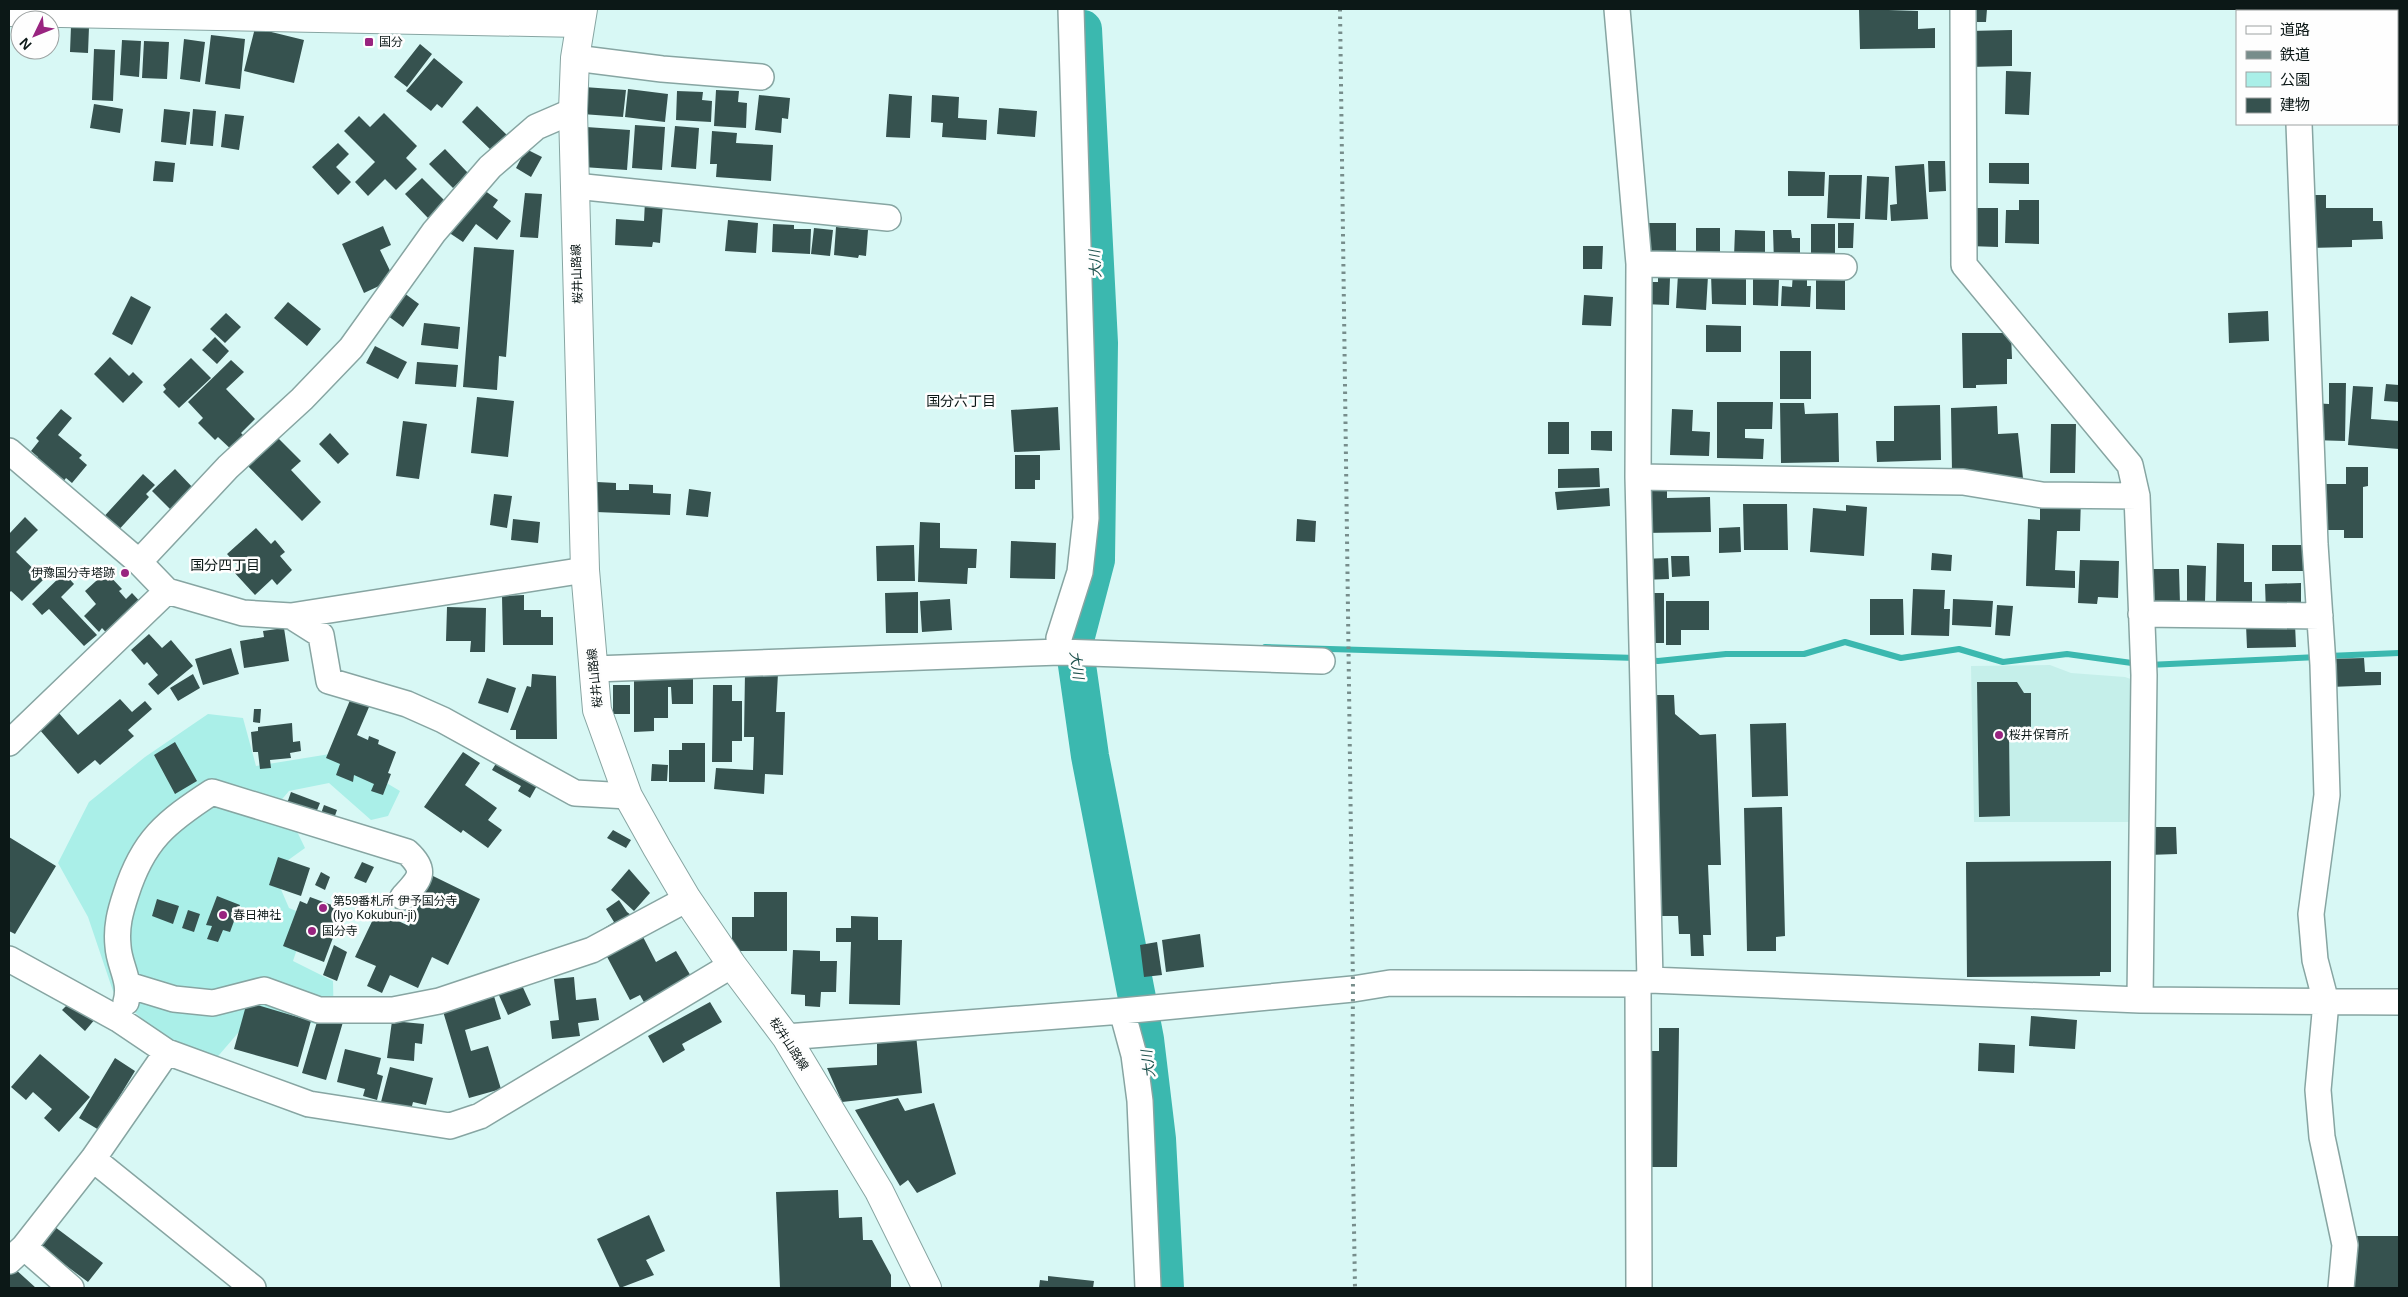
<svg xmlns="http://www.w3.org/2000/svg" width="2408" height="1297" viewBox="0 0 2408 1297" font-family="Arial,'Noto Sans JP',sans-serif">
<rect width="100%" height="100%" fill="#d8f8f5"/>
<path fill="#c5efea" d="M2050,665l21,8 54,4 11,4 -3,141h-159l-3,-156z"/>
<path fill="#aaefe8" d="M208,714l35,4 13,48 80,-13 64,38 -12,25 -17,4 -42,-37 -40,8 -11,13 12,13 15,31 -32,23 16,37 19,8 -15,45 40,20 1,47 -77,-17 -44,51 -46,-19 -54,-52 -25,-74 -30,-54 31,-61 56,-45z"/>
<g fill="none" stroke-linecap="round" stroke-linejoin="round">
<path stroke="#3bb8af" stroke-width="6" d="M1265,647l372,11
M2328,656l71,-3
M1647,660l11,1 68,-7h78l41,-12 56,16 58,-9 44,13 64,-8 72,10
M2148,665l170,-8"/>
<path stroke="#3bb8af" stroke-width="38" d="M1083,29l16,314 -3,217 -22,84 16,112 55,283 12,100 8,149"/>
</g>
<path fill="#36524f" d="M1859,9l59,2v18l17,-1v20l-75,1z
M1966,9h21l-1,13h-20z
M2362,9h33v2h-33z
M71,26l18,1 -1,26 -18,-1z
M255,28l49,12 -10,43 -50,-12z
M2012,30v36l-43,1v-36z
M211,35l34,4 -5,50 -35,-5z
M184,39l21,3 -5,40 -20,-3z
M122,40l19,1 -2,36 -19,-2z
M144,41l25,1 -2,37 -25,-1z
M420,44l12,10 -25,33 -13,-10z
M94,49l21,1 -2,51 -21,-1z
M434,58l29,24 -21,26 -5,-4 -6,7 -25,-20z
M2006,71l25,1 -2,43 -24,-1z
M584,87l42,3 -3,27 -41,-3z
M628,89l40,5 -3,28 -40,-5z
M716,90l23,1 -1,11 9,1 -1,25 -32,-2z
M677,91l26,1 -1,8 10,1 -1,21 -35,-2z
M889,94l23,2 -2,42 -24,-1z
M759,95l31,3 -2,21 -6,-1 -1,15 -26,-3z
M932,95l27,2 -1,21 29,2 -1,20 -44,-3 1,-14 -12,-1z
M94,104l29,5 -3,24 -30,-5z
M477,106l31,30 -15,16 -31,-30z
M999,108l38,3 -2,26 -38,-3z
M164,109l26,3 -4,33 -25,-3z
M193,109l23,2 -3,35 -23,-2z
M384,113l33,33 -11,12 11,11 -21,21 -11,-11 -17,17 -13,-14 20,-20 -31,-31 15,-15 11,11z
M225,114l19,2 -5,34 -18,-3z
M635,125l30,2 -3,43 -30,-2z
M675,126l24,2 -3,41 -25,-2z
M586,127l44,3 -3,40 -44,-3z
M712,131l25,2 -1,10 37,2 -2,36 -55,-4 1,-13h-7z
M338,143l11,11 -13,13 15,15 -13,13 -26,-28z
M445,149l23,24 -15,15 -24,-24z
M526,149l16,8 -11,20 -15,-9z
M155,161l20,2 -2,19 -20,-1z
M1928,161h17l1,30 -17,1z
M1989,163h40v21l-40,-1z
M1924,164l4,55 -37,2 -1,-16 7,-1 -2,-38z
M1788,171l37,1 -1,24h-36z
M1829,175h33l-2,44 -33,-1z
M1867,176l22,1 -2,43 -22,-1z
M422,178l23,23 -17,17 -23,-24z
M481,188l17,12 -5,7 18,14 -14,19 -21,-16 -13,18 -15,-10z
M525,193l17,1 -4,44 -18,-1z
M2307,195h19v13h47v13h9l1,18 -31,1v7l-44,1z
M2019,200h20v44l-34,-1 1,-33h13z
M645,201l18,2 -3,40 -7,-1 -1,5 -37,-2 1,-26 28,2z
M1969,208h29v39l-29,-1z
M728,220l30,3 -2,30 -31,-2z
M1643,223h33v28h-33z
M1838,223h16l-1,25h-15z
M773,224l21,1v4h17l-1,25 -38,-2z
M1811,224h24v40l-24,-1z
M383,226l8,19 -11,5 14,29 -30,14 -22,-49z
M836,227l32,3 -2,26 -7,-1 -1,3 -24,-3z
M814,228l19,2 -3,26 -19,-2z
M1696,228h24v27h-24z
M1735,230l30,1v27l-31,-1z
M1773,230h18l1,8h8v25h-26z
M1583,246h20l-1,23h-19z
M474,247l40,3 -8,107 -7,-1 -2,34 -34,-3z
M1793,273l14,1v12h4l-1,21 -29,-1 1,-20 10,1z
M1678,274l30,2 -2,34 -30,-2z
M1711,274h35v31l-34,-1z
M1816,277l29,1v32l-29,-1z
M1658,278h12l-1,27 -27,-1 1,-22h15z
M1753,278l26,1 -1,27 -25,-1z
M400,290l19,14 -16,23 -19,-14z
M1584,295l29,2 -2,29 -29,-1z
M131,296l20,11 -19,38 -20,-11z
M288,302l33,27 -14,17 -33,-28z
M2268,311l1,30 -40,2 -1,-30z
M226,313l15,14 -16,16 -15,-14z
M424,323l36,4 -2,22 -37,-4z
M1706,325l35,1v26h-35z
M1962,333h49l1,26h-5v25l-31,1v3h-13z
M215,337l14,14 -12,13 -15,-14z
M375,346l32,16 -9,17 -32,-16z
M1780,351h31v48h-31z
M110,357l19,19 4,-4 10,10 -20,21 -29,-29z
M191,358l20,20 -32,30 -16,-16 3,-3 -3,-4z
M231,360l13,12 -18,17 29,30 -14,14 7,7 -13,13 -17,-16 -3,3 -17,-17 5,-5 -15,-16z
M417,362l41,3 -2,22 -41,-3z
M2329,383h17l-1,58 -34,-1 1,-37 17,1z
M2386,384l13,1v17l-15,-1z
M2353,386l20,1 -2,32 28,2v28l-51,-4z
M477,397l37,4 -6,56 -37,-4z
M1717,402h56l-1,27h-27v9l19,1 -1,20 -46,-1z
M1780,403h24l1,11 33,-1 1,49 -58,1z
M1940,405l1,55 -64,2 -1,-21h18v-35z
M1997,406l1,28 20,-1 5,45 -71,-6 -1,-64z
M1058,407l2,43 -46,2 -3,-42z
M61,409l11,9 -14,17 24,20 -3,3 8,7 -15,18 -6,-5 -3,4 -29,-20 4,-5 -7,-6 8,-10 -3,-3z
M1672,409l21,1 -1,21 18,1 -1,24 -39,-1z
M403,421l24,3 -8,55 -23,-3z
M1548,422h21v32h-21z
M2051,424h25l-1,49h-25z
M1591,431h21v20l-21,-1z
M272,432l29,29 -10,9 30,32 -19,19 -60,-61z
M330,433l19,21 -11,10 -19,-20z
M1015,455h25v25h-5v9h-20z
M2346,467h22v19l-5,1v51h-19v-8h-20l-7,-46h29z
M1599,468l1,19 -42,1v-19z
M175,469l21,22 -22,22 -22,-22z
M143,474l12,11 -9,9 3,3 -35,38 -15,-13z
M1641,480h26v18l43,-1 1,35 -69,1z
M597,482l19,1v7h13v-6l24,1v8l18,1 -1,21 -74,-3z
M1609,488l1,18 -53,4 -2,-18z
M689,489l22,3 -3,25 -22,-2z
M494,494l18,2 -5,32 -17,-3z
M2040,496l41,2 -1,33h-23l-2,39 20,1v17l-49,-2 2,-67 12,1z
M1743,504h44l1,46h-44z
M1846,505l21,2 -3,49 -54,-4 3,-44 33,3z
M25,517l13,13 -22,22 28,27 -22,22 -11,-10 -2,2v-59z
M513,519l27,3 -2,21 -27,-3z
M1297,519l19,2 -1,21 -19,-1z
M920,522l20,1v25l37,1 -1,19h-8l-1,16 -49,-2z
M1740,527l1,25 -22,1v-25z
M256,528l15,16 4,-4 10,12 -5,4 12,14 -15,15 -5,-6 -17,16 -22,-24 5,-5 -11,-12z
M1011,541l45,2 -1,36 -45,-1z
M2217,543l27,1v38h8v24l-36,-1z
M914,545l1,36h-38l-1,-35z
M2272,545h34v26h-34z
M1932,553l20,2 -1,16 -20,-1z
M1671,556h18l1,20 -18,1z
M1668,558l1,21 -27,1 -1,-21z
M2080,560l39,1 -1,37 -20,-1 -1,7 -19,-1z
M2187,565l19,1 -1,36 -18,-1z
M2144,569h35l1,35h-35z
M106,572l16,17 -3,2 7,8 6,-6 14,15 -34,31 -10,-11 -3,4 -15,-16 12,-12 -11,-13z
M64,573l10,11 -13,13 36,38 -13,11 -35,-37 -7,6 -10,-11z
M2301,583v24l-35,6 -1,-29z
M1913,589l32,1 -1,19h6l-1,27 -38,-1z
M918,592v41h-32l-1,-40z
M1644,593h20v50h-21z
M524,595v15h17v7h12v28h-50l-1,-49z
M950,599l2,31 -30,2 -2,-31z
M1870,599h33l1,36h-34z
M1953,599l40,2 -2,26 -39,-2z
M1666,601h43v29h-28v15h-15z
M1997,605l16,1 -3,30 -15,-1z
M447,607l39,1 -1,44h-15l1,-11h-25z
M2295,624l1,23 -49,1 -1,-23z
M284,628l5,33 -45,7 -4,-27 24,-4 -1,-6z
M149,634l13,14 9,-8 22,26 -35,29 -10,-11 10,-9 -11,-13 -3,3 -13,-15z
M231,648l8,26 -36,11 -8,-26z
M2364,658l1,14h16v13l-51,2 -1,-28z
M745,672l33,1 -2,39h9l-2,63 -18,-1 -1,20 -50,-5 2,-21 37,2 1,-33h-10z
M193,674l7,14 -22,13 -8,-13z
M532,674l24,2 1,63h-41v-9h-6l17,-44 4,1z
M693,676v28h-21l-1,-17h-3v31h-14v13l-20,1v-55z
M487,678l29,10 -8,25 -30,-10z
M1977,682h40l7,11h7v39h-22l1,84 -31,1z
M613,685h17v29h-17z
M713,685h19v16h10v40h-10v21h-20z
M353,693l19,7 -15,35 11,5 1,-4 10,4 -1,4 18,8 -8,21 3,1 -8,21 -12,-4 3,-7 -20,-9 -1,7 -17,-7 4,-11 -14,-6z
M1655,695h19l1,19 25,21 16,-1 5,131h-13l3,70h-8l1,21h-13l-1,-22h-11l-1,-18h-17z
M120,699l12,13 13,-11 7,8 -24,21 6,6 -34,29 -5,-5 -17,14 -39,-45 19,-17 20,23z
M254,709h7l-1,14 -7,-1z
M292,723l1,19 7,-1 1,10 -11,2 1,5 -21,2 1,8 -11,1 -2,-17h-5l-2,-20 7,-1v-4z
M1786,723l2,73 -36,1 -2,-73z
M175,742l22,39 -22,13 -21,-39z
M682,743h23v39h-36v-32h13z
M463,752l17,11 -15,22 32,23 -9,12 14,10 -14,18 -25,-18 -2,3 -37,-26z
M503,752l40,23 -13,23 -12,-7 3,-5 -29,-16z
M652,764l16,1 -1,16h-16z
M291,792l29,11 -7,17 -28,-11z
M324,805l13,5 -6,17 -13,-5z
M1782,807l3,129 -9,1v14h-29l-3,-143z
M2147,827h29l1,27 -29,1z
M613,830l18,10 -5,8 -19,-10z
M9,837l47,29 -41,68 -6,-3z
M278,857l32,11 -9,28 -32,-11z
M2111,861v111h-11v4l-133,1 -1,-115z
M362,862l12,5 -8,16 -12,-5z
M629,869l21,24 -16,18 -23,-21z
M321,872l9,5 -5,13 -10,-5z
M433,876l47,23 -32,66 -16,-8 -14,31 -28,-13 -8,18 -15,-7 9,-20 -21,-9 22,-46 32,15z
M754,892h33v59h-55v-34h22z
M217,896l23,9 -10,27 -7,-2 -5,12 -11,-3 5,-13 -6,-1z
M310,897l27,10 -2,6 6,3 -17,46 -41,-16 17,-45 7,3z
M157,899l22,7 -6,18 -21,-8z
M619,900l8,12 12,9 -34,21 -7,-10 16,-10 -8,-13z
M188,910l12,4 -6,18 -12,-4z
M851,916l27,1v23h24l-2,65 -51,-1 2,-62h-15v-14h15z
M641,933l15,29 20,-11 16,27 -47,26 -5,-9 -10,5 -25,-47z
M1200,934l4,33 -38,5 -4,-32z
M1157,942l5,33 -18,2 -4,-32z
M334,945l13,7 -10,29 -14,-6z
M793,950l27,1v10h17l-1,31h-15l-1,15 -15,-1v-11l-14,-1z
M574,977l2,23 20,-2 3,22 -21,3 2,13 -28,3 -2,-18 9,-1 -5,-41z
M520,981l11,24 -23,10 -11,-24z
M493,993l8,26 -36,11 6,21 17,-5 13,43 -32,9 -27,-90z
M74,998l22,20 -11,13 -23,-21z
M247,1002l64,19 -13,46 -64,-18z
M710,1002l12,20 -40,22 3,6 -22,13 -15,-27z
M319,1015l24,7 -17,58 -24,-7z
M2031,1016l46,4 -2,29 -46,-3z
M392,1021l32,3 -2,20 -7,-1 -1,18 -27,-3z
M1659,1028h20l-2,139h-33l1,-116h14z
M877,1034l39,1 6,58 -80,9 -15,-34 50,-3z
M1979,1043l36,2 -1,28 -36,-2z
M345,1049l36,9 -4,16 6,2 -6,24 -14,-4 2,-7 -28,-7z
M40,1054l50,43 -31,35 -15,-14 8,-9 -19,-17 -7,8 -15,-13z
M115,1058l20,13 -36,59 -20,-12z
M390,1067l43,11 -7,27 -13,-3 -2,8 -30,-8z
M898,1098l7,13 29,-8 22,71 -39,19 -9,-13 -8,6 -45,-76z
M838,1190l1,28 23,-1 1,23h9l19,35v13h-111l-4,-96z
M649,1215l16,36 -19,9 8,15 -34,13 -23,-49z
M51,1224l52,39 -15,19 -52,-39z
M2346,1236h53v52h-53z
M14,1268l22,20h-27v-14z
M1048,1276l46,5 -1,7h-54l1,-8 8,1z"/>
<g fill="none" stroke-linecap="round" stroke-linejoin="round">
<g stroke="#87a5a2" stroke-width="28">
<path id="minor" d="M1617,9l22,255 -1,213 12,503
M1963,9l1,256 166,200 7,31 7,179 -4,325
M2295,9v2
M575,58l87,11 99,8
M2299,124l16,420 8,121 4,130 -16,119 4,46 11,42 -8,88 4,47 23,108 -4,43
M575,186l313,32
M1639,264l205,3
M9,451l130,111 28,29 76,22 48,3 294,-46
M1638,477l325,5 79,13 95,1
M139,562l89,-95 74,-68 49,-51 83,-116 56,-65 46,-40 37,-16
M2141,614l179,2
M291,616l30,19 8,46 78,23 36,16 132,73 53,3
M1060,652l-1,-14 21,-66 6,-54 -15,-509
M594,669l466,-17 262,9
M9,743l158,-152
M9,959l109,60 49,33 142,52 141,22 30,-10 252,-151
M1638,984l1,304
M128,985l46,14 39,4 51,-13 55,20h74l46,-9 153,-51 95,-51
M126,1002c6,-21 -7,-36 -8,-56 -2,-19 2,-34 8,-52 17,-54 40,-72 86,-102l195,60c21,19 13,27 -4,45
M1122,1011l12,44 6,46 8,187
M786,1037l336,-26 231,-22 37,-6 248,1 12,-4 490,20 259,2
M93,1159l160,129
M24,1247l47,41
M9,1261l15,-14 69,-88 74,-107"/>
</g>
<g stroke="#87a5a2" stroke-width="30">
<path id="tertiary" d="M9,12l571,11"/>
</g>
<g stroke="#87a5a2" stroke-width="30">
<path id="secondary" d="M583,9l-8,49 -2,53 12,459 12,140 31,86 29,52 30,51 45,66 54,72 93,154 48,97"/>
</g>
<use href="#minor" stroke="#fff" stroke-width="25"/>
<use href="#tertiary" stroke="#fff" stroke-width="28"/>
<use href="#secondary" stroke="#fff" stroke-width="28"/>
<path stroke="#778d8b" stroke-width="4" stroke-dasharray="2.5 5" stroke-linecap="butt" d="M1340,9l13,980 -1,116 3,183"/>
</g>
<g fill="#992480" stroke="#fefefe" stroke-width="2">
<rect x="364" y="37" width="10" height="10" rx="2.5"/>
<circle cx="125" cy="573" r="5"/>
<circle cx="1999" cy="735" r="5"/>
<circle cx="323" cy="908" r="5"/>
<circle cx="223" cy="915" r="5"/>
<circle cx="312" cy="931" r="5"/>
</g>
<g text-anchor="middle" stroke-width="5" stroke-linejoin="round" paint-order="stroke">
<g font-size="12" fill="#0c1817" stroke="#fefefe" text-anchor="start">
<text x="379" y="46">国分</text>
<text x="115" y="577" text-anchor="end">伊豫国分寺塔跡</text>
<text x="2009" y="739">桜井保育所</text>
<text x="333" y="905">第59番札所 伊予国分寺<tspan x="333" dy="14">(Iyo Kokubun-ji)</tspan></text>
<text x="233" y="919">春日神社</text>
<text x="322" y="935">国分寺</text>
</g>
<g font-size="12" fill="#0c1817" stroke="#fefefe">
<text transform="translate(577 274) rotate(-92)" y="4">桜井山路線</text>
<text transform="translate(595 678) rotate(-96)" y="4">桜井山路線</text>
<text transform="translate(789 1044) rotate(57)" y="4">桜井山路線</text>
</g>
<g font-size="14" font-style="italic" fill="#1c504c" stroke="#fefefe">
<text transform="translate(1095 264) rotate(-93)" y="5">大川</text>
<text transform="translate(1077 665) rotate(82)" y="5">大川</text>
<text transform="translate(1148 1064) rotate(-97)" y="5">大川</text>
</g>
<g font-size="14" fill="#0c1817" stroke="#fefefe">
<text x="961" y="406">国分六丁目</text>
<text x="225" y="570">国分四丁目</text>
</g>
</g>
<rect width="2408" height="1297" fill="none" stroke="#0c1817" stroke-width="20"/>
<rect x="2236" y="10" width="162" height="115" fill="#fefefe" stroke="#9da2a2"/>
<rect x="2246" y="26" width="25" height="8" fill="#ffffff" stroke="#9da2a2"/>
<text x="2280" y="35" font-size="15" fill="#0c1817">道路</text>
<rect x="2246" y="51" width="25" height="8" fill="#778d8b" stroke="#9da2a2"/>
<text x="2280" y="60" font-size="15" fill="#0c1817">鉄道</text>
<rect x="2246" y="72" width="25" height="15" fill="#aaefe8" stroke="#9da2a2"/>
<text x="2280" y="85" font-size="15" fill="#0c1817">公園</text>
<rect x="2246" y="98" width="25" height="15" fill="#36524f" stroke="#9da2a2"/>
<text x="2280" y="110" font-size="15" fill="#0c1817">建物</text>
<g transform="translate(35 35) rotate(227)"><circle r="24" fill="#fefefe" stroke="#9da2a2"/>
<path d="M0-4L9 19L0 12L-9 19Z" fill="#992480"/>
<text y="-8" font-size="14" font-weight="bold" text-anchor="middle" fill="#0c1817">N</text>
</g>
</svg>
